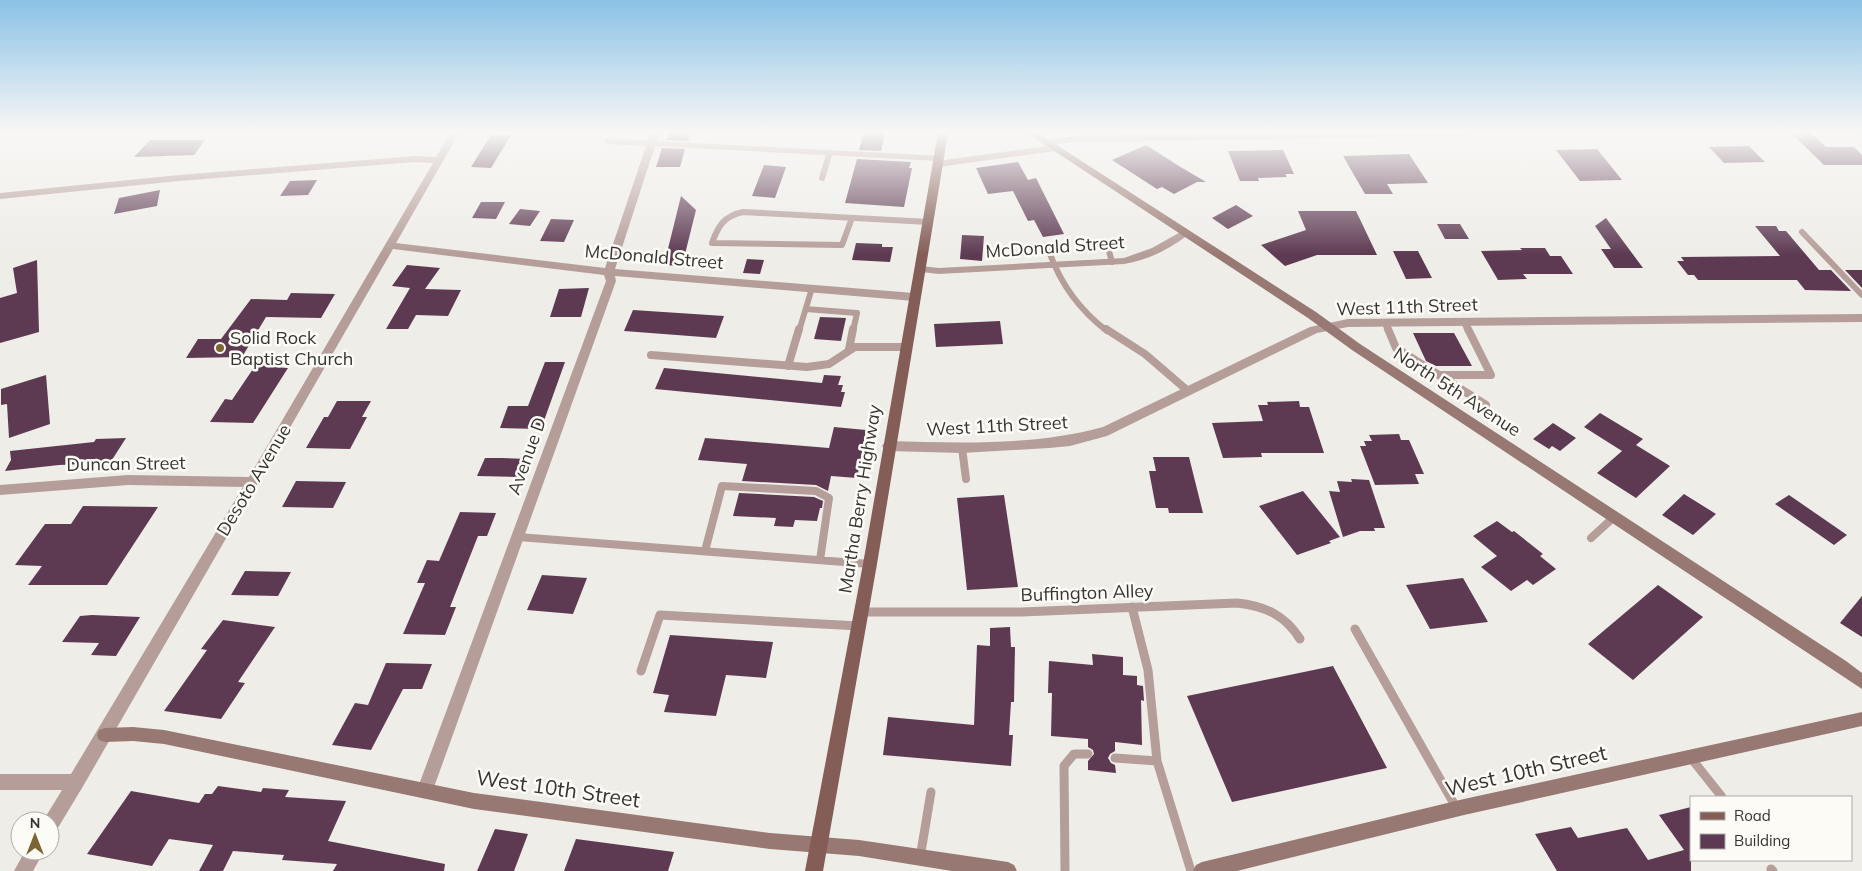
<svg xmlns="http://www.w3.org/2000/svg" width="1862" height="871" viewBox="0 0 1862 871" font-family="Mulish,sans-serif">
<rect width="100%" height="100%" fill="#efede8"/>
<path fill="#5d3a52" d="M670,133h20l-2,8 -22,-1z
M864,133h21l-4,18 -22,-1z
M1811,133l15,14h28l8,8v10h-38l-32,-31z
M491,135h20l-20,33 -20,-1z
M150,140h55l-11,15 -60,2z
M1146,145l33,21 27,16h-9l-23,12 -12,-7 -5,2 -45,-29z
M1749,146l16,16 -41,1 -15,-16z
M662,148l23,1 -5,18h-24z
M1597,149l25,31 -42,1 -24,-31z
M1283,150l11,24h-9l2,3 -29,1 1,3h-19l-12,-30z
M1409,154l19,29 -41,1 6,10h-28l-22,-38z
M857,159l54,3 -2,6h3l-8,39 -59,-4z
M1018,162l10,18 8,-2 28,56 -21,3 -9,-17 -6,1 -15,-30 -25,3 -12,-26z
M764,165l22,2 -11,31 -23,-2z
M317,180l-9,15 -28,1 10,-15z
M160,190l-3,16 -43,8 5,-16z
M681,196l15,14 -14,56 -18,-1z
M481,202h24l-9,17 -24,-1z
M1236,205l17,11 -25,13 -16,-11z
M520,209l20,2 -10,15 -21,-2z
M1298,211h58l21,44h-60l-32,11 -24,-21 45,-15z
M1606,218l37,50h-29l-13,-19h10l-16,-23z
M551,219l23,1 -10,22 -24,-1z
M1437,224h23l9,15h-24z
M1755,226h21l3,5h7l33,39h12l20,21 -46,-1 -8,-10h-99l-4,-5h-6l-11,-14h7l-3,-4 99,-1z
M962,235l22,1 -2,25 -22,-2z
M856,243l26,1v3h11l-3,15 -38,-2z
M1520,248h25l5,8h11l12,18h-50l4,5 -29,1 -17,-29 41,-1z
M1393,251h25l14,27 -26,1z
M747,259l17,1 -4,14 -17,-1z
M37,260l2,72 -39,11v-45l17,-5 -4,-25z
M407,265l33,3 -15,21 36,1 -13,26 -32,-1 -8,14h-22l24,-41 -18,-2z
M1845,270h17v18z
M589,288l-8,29h-31l9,-28z
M291,293l44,1 -14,24 -55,-1 -24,40 -56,1 12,-19h23l30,-40 36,1z
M633,310l91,6 -8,22 -92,-7z
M820,317l26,1 -5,23 -27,-2z
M1000,321l3,23 -67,3 -2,-23z
M1413,333h41l18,33h-36l-10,-5z
M259,360h17l-4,7 16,1 -35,55 -43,-1 15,-23 7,1z
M545,362h20l-24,67 -41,-1 8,-22h20z
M664,368l158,15 2,-8 17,1 -3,9h5l-2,7h4l-4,15 -186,-18z
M46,375l4,49 -41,14 -2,-34 -6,1v-16z
M337,401h34l-9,16h5l-17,32 -44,-1 18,-31h4z
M1299,401l1,6h9l15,46h-63l1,4 -39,1 -11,-35 51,-2 -5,-16h10l-1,-3z
M1600,413l43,26 -7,6 34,21 -34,32 -39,-25 25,-22 -38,-24z
M1553,423l23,15 -16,13 -8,-5 -3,3 -16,-10z
M834,427l32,3 -9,48 -26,-2 -3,15 -12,-6 -74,-4 5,-17 -49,-4 7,-22 124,10z
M1399,434l2,6h8l15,34h-9l4,10 -44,1 -15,-39h6l-2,-5h8l-3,-6z
M126,438l-16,25 -51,2 -54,6 6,-11 -1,-9 84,-9 2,-3z
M1153,457h36l14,56h-34l-1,-5h-12l-7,-37h7z
M485,458h16l26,1 -7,18 -43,-1z
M1351,479l18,1 16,48h-11l1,3h-15l-17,6 -14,-46 11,1 -3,-11 15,1z
M296,481l50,1 -13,26 -51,-1z
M1303,491l37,46 -11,4 2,2 -34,12 -38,-49z
M739,493l75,4 9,4 -1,7h-2l-3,13 -22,-1 -2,7 -19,-1 2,-8 -43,-2z
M1684,494l32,20 -23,21 -31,-20z
M1004,495l14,92 -51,3 -10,-92z
M1789,495l58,40 -13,10 -59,-41z
M83,506l75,1 -51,78h-79l14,-19 -27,-1 30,-41h26z
M460,512l36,1 -9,23h-9l-28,71h6l-11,28 -42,-1 22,-51h-8l10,-23 12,1z
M1497,521l15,11 2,-1 29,23 -3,2 16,13 -23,16 -6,-5 -16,11 -30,-24 16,-11 -24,-20z
M245,571l46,1 -13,24 -47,-1z
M542,575l45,3 -14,36 -46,-4z
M1463,578l25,44 -58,7 -24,-44z
M1658,585l45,32 -70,63 -45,-36z
M1862,596v41l-22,-14z
M80,616l12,-1 48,2 -24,39 -25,-1 8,-12 -37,-1z
M223,620l52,7 -37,55 7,1 -24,36 -57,-8 43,-61 -6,-1z
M1010,627l1,20h4l-1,55h-3l-2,33h4l-2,31 -128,-11 5,-38 86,8 3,-80 13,1v-18z
M670,635l103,7 -7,36 -40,-3 -10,41 -52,-4 5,-17 -16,-2z
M1092,654l31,3v18l14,1v9l6,1 1,15 -3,-1 1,45 -27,-3v9l-5,3 -2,4 3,5 4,2 1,8 -28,-3v-9l6,-7 -1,-4 -5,-3v-8l-37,-3 1,-43h-4l1,-32 44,4z
M386,663l46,1 -10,25h-19l-32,61 -39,-5 23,-42 13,2z
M1333,666l54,102 -155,34 -45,-106z
M218,786l43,6 2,-4 26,2 -4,7 61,4 -18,40 117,23 -1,7h-111l4,-7 -55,-4 2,-5 -51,-4 -10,20h-24l14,-26 -44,-6 -17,27 -65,-12 44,-63 68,12 6,-9h7z
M1691,807v64h-134l-22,-37 36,-7 7,11 49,-10 21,32 36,-10 -25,-35z
M495,829l33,5 -14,37h-37z
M576,839l98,13 -6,19h-104z"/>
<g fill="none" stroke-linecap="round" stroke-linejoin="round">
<path stroke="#b59e9a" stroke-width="6" d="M938,164l117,-16
M822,178l8,-26
M852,218l-10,27 -130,-2c6,-17 12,-27 31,-31l186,10
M1802,232l60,63
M1107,244l5,18
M1047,245c11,36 30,63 60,86
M806,309l51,4 -4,18
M1464,322l4,9
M1385,323l3,8
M799,331l13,-43"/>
<path stroke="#b59e9a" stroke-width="8" d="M1106,329l39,25 43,37
M1388,329l8,19 90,57
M849,349l4,-20
M651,355l156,12 22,-3 26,-17h51
M788,366l11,-37
M1439,375h52l-23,-46
M962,448l4,31
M518,537l352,27
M1591,538l23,-21
M705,551l17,-65 94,5 13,7 -9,62"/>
<path stroke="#b59e9a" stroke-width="9" d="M1132,607l16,63 9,91 34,110
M861,612h161l215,-9c28,3 48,12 63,36
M1355,629l102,180
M641,671l19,-56 199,11
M1115,758l42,3
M1691,758l31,39
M920,858l11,-66
M1771,869l2,2
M1065,871l-1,-105 10,-12h14"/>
<path fill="#b59e9a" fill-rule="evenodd" d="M450,133h9l-63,110 209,25 41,-122 -37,-2 -5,-3 2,-2 42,1 2,-7h10l-3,8 285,15 2,2 -5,3 -284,-15 -40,123 299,24 5,4 -5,4 -299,-25 1,5 -183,509 -2,6 -6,2 -6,-2 -2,-6 189,-509 -2,-6 -211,-26 -311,539 -26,43 -6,2v-12h-7l19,-31h-62v-16h71l172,-287 -115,-2 -128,10v-10l128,-10 121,2 184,-314 -18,-1 -236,19 -179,18v-6l179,-18 236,-19 21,1z
M1265,133h203l-4,3 -393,6 -25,4 -5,-3 5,-3 25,-4z
M1857,133h5v5l-3,-1z
M1184,230l4,1v4c-20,15 -40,25 -64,29l-185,10 -18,-2 -5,-3 5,-3 18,2 185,-10 28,-10z
M1862,314v8l-514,5 -31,6 -210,103 -37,10 -21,2 -87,5 -74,-2 -4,-2 -2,-3 2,-3 4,-2c72,2 146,5 215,-14l207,-100 38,-8z
M25,851h19l-11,20h-19z"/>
<path fill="#987872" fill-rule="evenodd" d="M1027,133h11l278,179 44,32 486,317 16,12v16l-510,-339 -44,-32z
M1862,712v14l-398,89 -227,56h-44l3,-6 6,-3 262,-63z
M133,727l31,3 310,63 296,40 89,7 149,22 6,3 3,6h-65l-93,-15 -89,-7 -296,-40 -310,-65 -31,-3 -28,1 -6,-2 -2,-5 2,-5 6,-2z"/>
<path fill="#835d56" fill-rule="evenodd" d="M938,133h10l-71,431 -54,307h-18l58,-307z"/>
</g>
<linearGradient id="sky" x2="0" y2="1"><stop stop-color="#8bc2e6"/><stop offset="0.52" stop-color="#f8f7f5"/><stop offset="1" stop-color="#f8f7f5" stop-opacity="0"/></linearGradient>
<rect width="1862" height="255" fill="url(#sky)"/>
<circle fill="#7c6434" stroke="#fdfbf6" stroke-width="2" cx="220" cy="348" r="5"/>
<g text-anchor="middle" stroke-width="5" stroke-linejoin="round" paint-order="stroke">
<g font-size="18" fill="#353433" stroke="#fdfbf6">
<text transform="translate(1055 247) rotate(-4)" y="6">McDonald Street</text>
<text transform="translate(654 257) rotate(5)" y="6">McDonald Street</text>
<text transform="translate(1407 307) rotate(-2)" y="6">West 11th Street</text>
<text transform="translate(1457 392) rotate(33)" y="6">North 5th Avenue</text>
<text transform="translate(997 426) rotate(-3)" y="6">West 11th Street</text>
<text transform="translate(527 456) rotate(-70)" y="6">Avenue D</text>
<text transform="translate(126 464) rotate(-1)" y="6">Duncan Street</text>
<text transform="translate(254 480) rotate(-59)" y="6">Desoto Avenue</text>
<text transform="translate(860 499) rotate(-81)" y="6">Martha Berry Highway</text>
<text transform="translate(1087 593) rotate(-2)" y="6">Buffington Alley</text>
</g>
<g font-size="18" fill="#353433" stroke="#fdfbf6" text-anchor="start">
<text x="230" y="344">Solid Rock<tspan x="230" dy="21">Baptist Church</tspan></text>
</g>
<g font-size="21" fill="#353433" stroke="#fdfbf6">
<text transform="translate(1526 771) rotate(-13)" y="7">West 10th Street</text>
<text transform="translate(558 789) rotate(8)" y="7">West 10th Street</text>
</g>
</g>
<rect x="1690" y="796" width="162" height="65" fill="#fdfbf6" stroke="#adaba8"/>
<rect x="1700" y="812" width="25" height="8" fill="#835d56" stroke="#adaba8"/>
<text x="1734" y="821" font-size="15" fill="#353433">Road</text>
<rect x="1700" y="834" width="25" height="15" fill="#5d3a52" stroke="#adaba8"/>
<text x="1734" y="846" font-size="15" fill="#353433">Building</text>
<g transform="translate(35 836)"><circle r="24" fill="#fdfbf6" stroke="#adaba8"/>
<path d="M0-4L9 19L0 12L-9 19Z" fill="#7c6434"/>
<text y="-8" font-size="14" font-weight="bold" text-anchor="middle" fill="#353433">N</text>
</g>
</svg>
